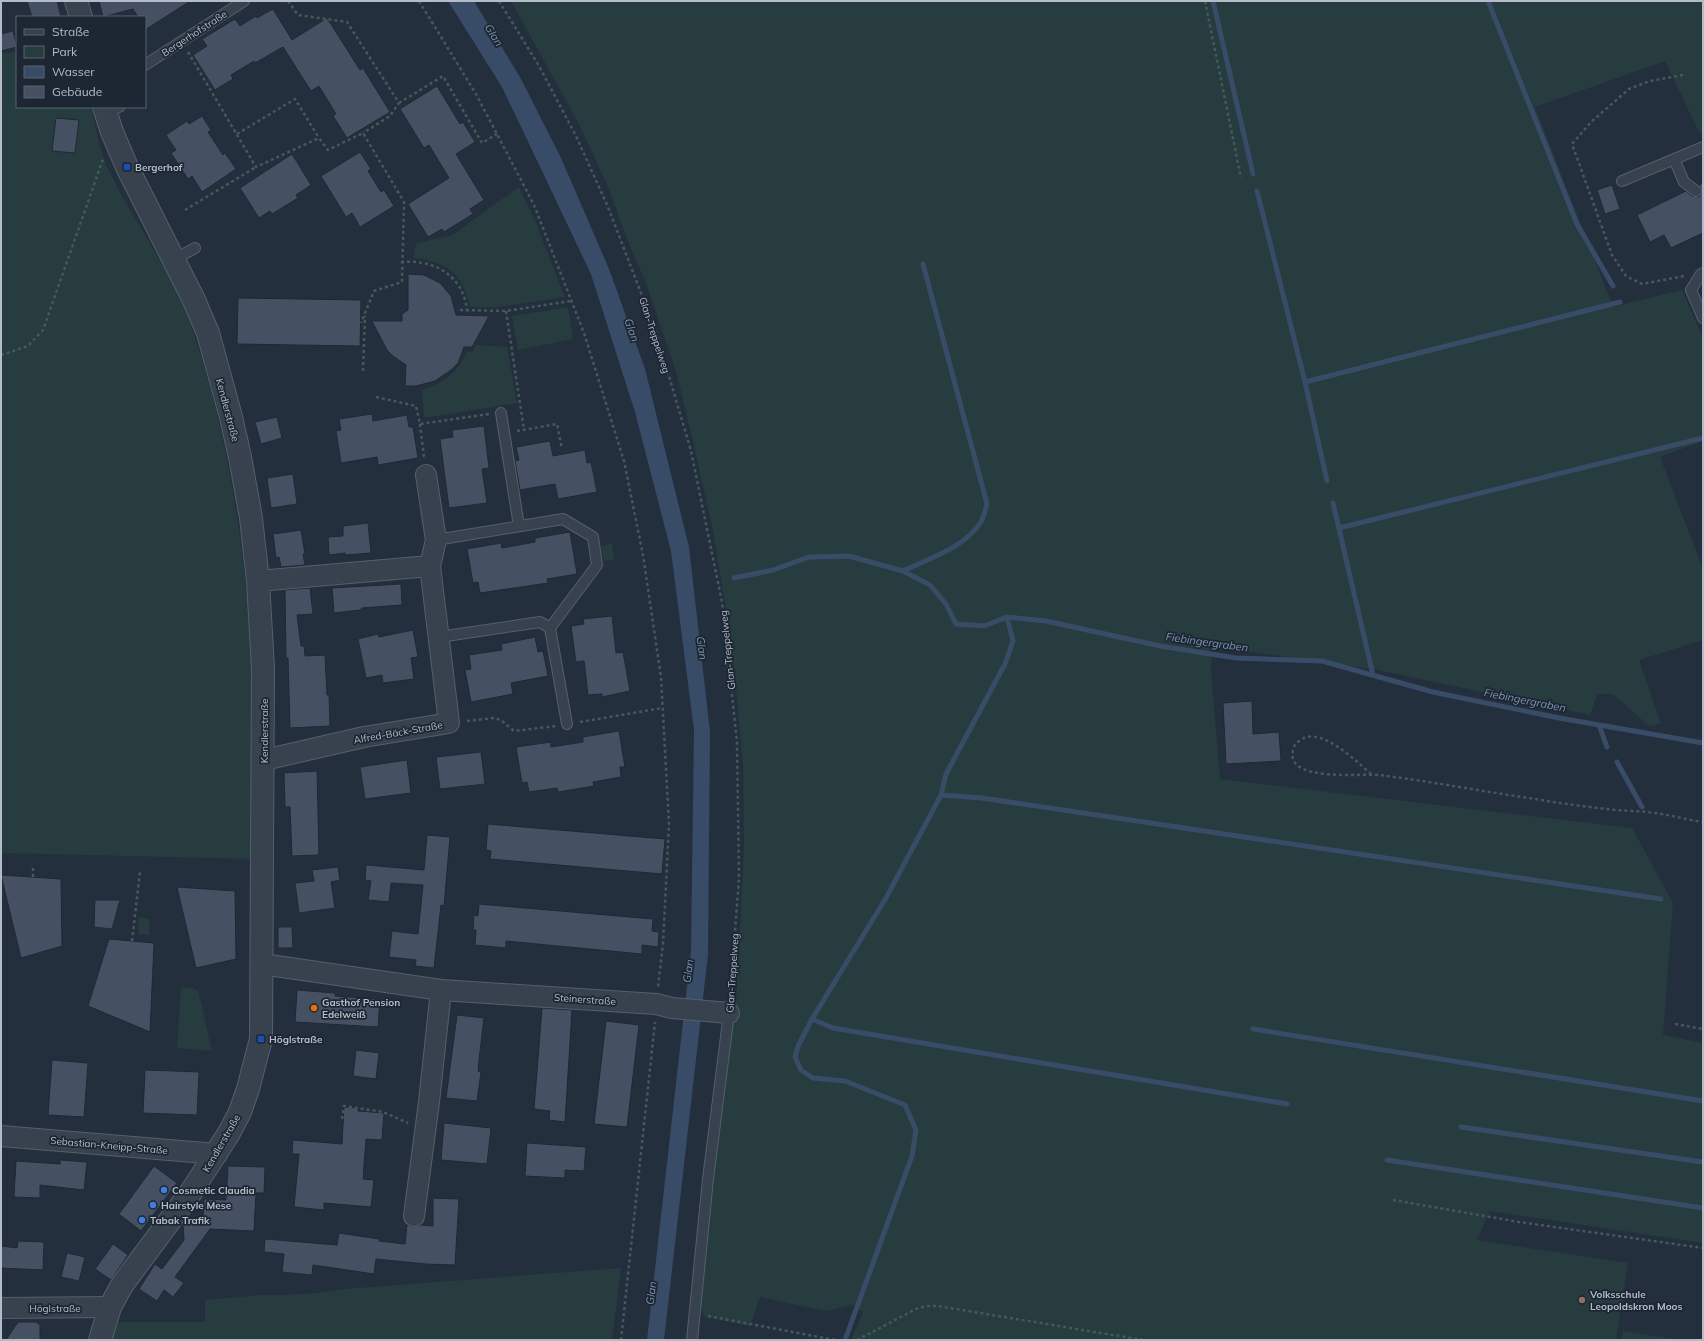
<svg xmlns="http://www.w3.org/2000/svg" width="1704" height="1341" viewBox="0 0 1704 1341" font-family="Mulish,sans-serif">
<rect width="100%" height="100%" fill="#242f3e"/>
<path fill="#263c3f" d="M511,1h1192v132l-3,1 -35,-73 -130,46 78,200 69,-17 21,48v103l-43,16 43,112v71l-64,20 22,64 -12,2 -36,-32h-16l-7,21 -212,-45 -166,-24 -1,24 9,109 412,49 41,75 -10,132 40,8v200l-213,-32 -13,29 151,23 -12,77h-765l12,-28 -12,-7 -25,6 -66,-14 -10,29 -45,-9 -5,-9 11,-119 25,-192 5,-85 3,-70 -1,-75 -7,-80 -10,-78 -13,-78 -20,-90 -17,-70 -30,-88 -21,-49 -16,-45 -29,-63z
M17,52v55h74c5,22 9,47 20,68 23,47 60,95 78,145 42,117 61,257 64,382 2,52 1,104 2,157l-254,-6v-800z
M519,187l17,36 29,74 -67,10h-28c-2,-7 -4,-14 -7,-21 -8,-19 -31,-27 -50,-28l3,-15 35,-7z
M568,307l5,32 -55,11 -6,-34z
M475,345l32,2 10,56 -93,15 -2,-28c22,-7 35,-17 45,-38l7,-1z
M612,543l2,17 -10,1 -3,-15z
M139,917l10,2 1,16 -12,-1z
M181,987l13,1v2h4l14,61 -35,-3z
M621,1268l-9,72h-502l7,-18h88v-22l57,-5h24l32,-2 27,-4z
M1623,1331l56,9h-58z"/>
<path fill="#394c67" d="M448,1h26l47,78 40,79 48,111 36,100 44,178 21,185 -2,222 -44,386h-17l44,-389 3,-221 -23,-179 -36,-139 -44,-138 -89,-187z"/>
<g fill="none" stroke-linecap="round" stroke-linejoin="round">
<path stroke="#394c67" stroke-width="5" d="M1213,1l40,173
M1488,1l89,223 36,62
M1257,191l48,191 22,99
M1305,382l315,-80
M1333,503l40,172
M1339,528l364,-90
M903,571c27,-13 61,-23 78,-49 3,-5 4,-12 6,-18l-64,-240
M734,578l39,-8 36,-13 40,-1 54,15 27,14 16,19 10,20 28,2 23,-9 39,4 114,25 76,12 86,3 111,31 126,26 144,25
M1599,725l8,22
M1617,762l25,45
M941,795l41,3 679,101
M812,1019l21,9 454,76
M1253,1029l450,72
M1461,1127l242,35
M1387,1160l316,48
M845,1340l67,-184 4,-26 -11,-25 -60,-24 -32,-3 -12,-8 -6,-13 3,-11 14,-27 74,-121 55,-103 5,-21 59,-110 8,-23 -6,-24"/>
</g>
<path fill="#455162" stroke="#1f2835" d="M27,1h30l4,16h-29z
M99,1h91l-45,29v-13h-7l-5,-8 -30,8z
M273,9l19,31 35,-22 33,52 3,-2 27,44 -43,26 -14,-22 3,-2 -17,-28 -8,5 -28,-44 -28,16 -1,-2 -23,14 2,4 -18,11 -22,-35 14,-9 -5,-7 33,-20 5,7 16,-10 1,2z
M13,31l4,16 -16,4v-17z
M437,86l23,38 3,-2 12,20 -19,12 28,46 -14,9 3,5 -29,18 -2,-3 -14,8 -20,-33 41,-26 -20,-33 -5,3 -24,-39z
M202,116l9,14 -3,2 15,23 2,-2 11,16 -34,23 -10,-16 -4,3 -17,-26 5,-3 -10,-15 21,-14 2,3z
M56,118l23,2 -4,33 -23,-2z
M360,152l11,17 -3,2 13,21 3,-2 10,16 -34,21 -8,-14 -6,4 -25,-41z
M292,154l19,31 -15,10 2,3 -26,16 -2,-3 -11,7 -19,-30z
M1703,183v50l-32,15 -7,-13 -14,7 -13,-27 49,-24 6,5 7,1 3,-6 -3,-6z
M1612,185l8,24 -15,5 -8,-24z
M408,274l16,1 16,8 11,13 5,19 33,1 -17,31h-8l-6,16 -7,7 -16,11 -19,5h-11l1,-21 -13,-9 -6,-6 -15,-29h30v-7l6,-4z
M238,298l123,2 -1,46 -123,-2z
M372,414l1,7 34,-6 2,12h4l5,31 -40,7 -1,-8 -36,6 -5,-32 5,-1 -2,-11z
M277,417l5,21 -21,6 -6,-22z
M484,426l5,42 -7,1 5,34 -38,5 -9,-69 13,-2 -1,-7z
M550,441l3,15 32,-6 2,13 4,-1 6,30 -39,7 -3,-15 -35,6 -5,-29 4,-1 -3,-13z
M293,474l4,30 -26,4 -4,-30z
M368,523l3,30 -26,2v-2l-16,2 -1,-18 15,-1v-10z
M301,530l4,24h-2l2,11 -24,2 -2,-10 -3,1 -3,-24z
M570,532l7,42 -30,5 1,4 -68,10 -2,-11 -5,1 -6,-34 34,-6 1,5 33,-6v-4z
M401,584l1,21 -40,3 -2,2 -26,3 -2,-25z
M310,588l3,26 -16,1 4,31h3l1,10 20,-1 2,40h2l1,31 -40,2 -2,-70h-2l-1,-68z
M612,616l4,37 7,-1 7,39 -28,6v-3l-14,1 -4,-34 -8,1 -5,-36 13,-2 -1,-5z
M413,630l5,27 -7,1 3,21 -31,4 -1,-8 -16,3 -8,-39 20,-5 1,3z
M535,637l3,15 5,-1 5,25 -37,7 2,11 -42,8 -6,-32 6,-1 -2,-14 33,-5 -1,-6z
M1252,701l1,33 26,-2 2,29 -55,3 -3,-61z
M619,731l6,36h-5l1,10 -28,5 1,4 -36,6 -1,-4 -28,4 -2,-10 -5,1 -6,-36 35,-5v5l32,-5v-5z
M481,752l4,32 -45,5 -4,-32z
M407,760l4,33 -46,6 -5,-32z
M317,771l2,84 -27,1 -2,-49h-5l-1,-34z
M488,824l177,15 -3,35 -172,-15 1,-8 -5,-1z
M427,835l23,2 -6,69 -3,-1 -7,63 -19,-2 1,-6 -27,-3 3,-26 26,3 5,-49 -32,-2 -2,19 -21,-2 3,-19 -6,-1 1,-15 58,5z
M338,867l2,13 -9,2 4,26 -36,5 -4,-30 19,-2 -2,-11z
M1,875l60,4 1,67 -41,12z
M177,887l58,4 1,68 -40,9z
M95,900h25l-8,29 -18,-2z
M479,904l174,15 -1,12 7,1 -1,15 -16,-2v9l-136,-13v7l-31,-3 1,-15h-3l1,-15 4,1z
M278,927h14l1,21h-15z
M109,939l45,4 -4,89 -62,-26z
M297,990l38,3v3l45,3 -2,28 -83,-5z
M542,1008l30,2 -7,112 -16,-2 1,-9 -16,-2z
M457,1015l27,3 -5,42 -1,11 3,1 -4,29 -31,-3z
M606,1021l33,4 -12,102 -33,-3z
M356,1050l23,3 -3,26 -23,-3z
M52,1060l36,3 -4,54 -36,-2z
M145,1070l54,2 -2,43 -54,-2z
M344,1107l14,1v3l26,2 -2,27 -16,-1 -3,40 11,1 -3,27 -47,-4v7l-30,-3 5,-53h-7l1,-14 49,4z
M444,1123l47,5 -4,36 -46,-4z
M527,1143l59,4 -2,24 -19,-1v8l-40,-2z
M60,1160l27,2 -3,28 -44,-5v13l-26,-1 2,-36 44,3z
M154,1166l23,17 -36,48 -22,-17z
M228,1166l37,1 -1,26h-8l-2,38 -44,-2 -35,48 9,6 -11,14 -9,-7 -7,11 -18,-12 16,-25 7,5 22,-29 -1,-17 2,-2 18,-1 1,-21 22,1z
M433,1198l26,1 -4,66 -29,-1 -50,-5 -2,15 -61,-9 -1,10 -30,-3 2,-18 -20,-2 1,-13 72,6 2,-12 40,6v2l26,3 2,-19 6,2 8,-2 12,1z
M18,1241l26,1 -1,28 -42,-2v-22l16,2z
M113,1244l15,11 -17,25 -16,-11z
M67,1253l18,4 -6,24 -18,-4z
M18,1322h18l4,3v15h-34z"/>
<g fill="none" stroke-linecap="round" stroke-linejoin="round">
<g stroke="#565f6c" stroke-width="12">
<path id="service" d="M145,65l99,-64
M105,111l14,-4
M1674,159l10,23 12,9
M1622,181l81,-34
M173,260l22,-12
M1703,273l-2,1 -10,16 12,28
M501,413l18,113
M436,540l127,-21 30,18 4,28 -47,63
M439,637l101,-15 10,6 17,96
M692,1340l16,-161 21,-166"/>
</g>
<g stroke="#565f6c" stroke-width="22">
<path id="minor" d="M258,581l172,-15 6,-26 -10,-65
M264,760l100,-23 85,-14 -19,-157
M262,964l179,26 215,14 16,4 57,5
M1,1136l216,18
M414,1216l15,-114 12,-112
M1,1308l109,-1"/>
</g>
<g stroke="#565f6c" stroke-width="24">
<path id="tertiary" d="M76,1l5,16
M100,1340l10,-33 12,-22 69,-93 38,-59 11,-21 8,-23 13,-50 2,-371 -5,-87 -7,-63 -11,-61 -9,-40 -23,-84 -14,-33 -67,-133 -15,-35 -8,-25"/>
</g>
<path stroke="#44595c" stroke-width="2.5" stroke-dasharray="3 3" stroke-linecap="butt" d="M288,1l10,14 49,7 52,81 -9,13 -27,17
M419,1l57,93 58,111 50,128 40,128 19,94 18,122 8,147 -6,120 -5,43
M499,1l40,65 37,70 32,71 48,125 35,119 31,151 15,140 2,137 -9,116
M1205,1l36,177
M188,52l68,115 63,-29 9,12 35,-17 41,69 -2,80 -28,9 -13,32
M1683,75l-33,6 -21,8 -38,33 -19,22 40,111 14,21 16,8 42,-8
M399,103l44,-27 39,67 15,-9
M237,134l58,-35 24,39
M185,210l71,-43
M401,262c32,-3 63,13 66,49
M460,310l46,1 65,-10
M506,311l18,119
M1,355l27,-9 15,-16 60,-171
M363,371l2,-55
M376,397l40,9 4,18 69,-10
M420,424l4,33
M517,431l40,-7 5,25
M467,721l27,-3 7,2 13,11 42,-5
M580,722l82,-14
M1371,774c-14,-12 -49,-47 -69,-35 -5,3 -8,6 -9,11 -8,33 69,23 86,25 50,6 100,16 150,23 29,5 58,9 87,12 13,1 26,1 39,3 16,2 32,7 48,9
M33,877v-12
M132,941l8,-69
M1675,1024l28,5
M342,1119l2,-13 39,6 25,11
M1393,1200l126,22 184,26
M708,1316l127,24
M621,1340l34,-318
M857,1340l59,-31 10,-3h12l205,34"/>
<use href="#service" stroke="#38414e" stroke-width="10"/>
<use href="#minor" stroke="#38414e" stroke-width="20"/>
<use href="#tertiary" stroke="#38414e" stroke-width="22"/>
</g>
<g fill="#1a4fb4" stroke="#1d2633" stroke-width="1.5">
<rect x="123" y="163" width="8" height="8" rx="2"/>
<rect x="257" y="1035" width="8" height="8" rx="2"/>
</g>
<circle fill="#e8710a" stroke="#1d2633" stroke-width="1.5" cx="314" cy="1008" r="4"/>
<g fill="#3f7fe0" stroke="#1d2633" stroke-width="1.5">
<circle cx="164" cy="1190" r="4"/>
<circle cx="153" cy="1205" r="4"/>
<circle cx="142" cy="1220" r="4"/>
</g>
<circle fill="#8d6e63" stroke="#1d2633" stroke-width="1.5" cx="1582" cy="1300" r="4"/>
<g text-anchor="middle" stroke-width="3.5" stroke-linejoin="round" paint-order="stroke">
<g font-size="10" fill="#b4bcc9" stroke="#1d2633">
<text transform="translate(194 33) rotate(-33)" y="4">Bergerhofstraße</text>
<text transform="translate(655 335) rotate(72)" y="4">Glan-Treppelweg</text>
<text transform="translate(228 410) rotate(75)" y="4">Kendlerstraße</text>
<text transform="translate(727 650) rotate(-96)" y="4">Glan-Treppelweg</text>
<text transform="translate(264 731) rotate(-90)" y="4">Kendlerstraße</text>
<text transform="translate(398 732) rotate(-10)" y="4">Alfred-Bäck-Straße</text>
<text transform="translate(732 973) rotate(-86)" y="4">Glan-Treppelweg</text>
<text transform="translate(585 999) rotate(4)" y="4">Steinerstraße</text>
<text transform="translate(221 1143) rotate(-60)" y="4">Kendlerstraße</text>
<text transform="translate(109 1145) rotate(5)" y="4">Sebastian-Kneipp-Straße</text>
<text x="55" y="1312">Höglstraße</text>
</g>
<g font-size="10" font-weight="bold" fill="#b4bcc9" stroke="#1d2633" text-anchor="start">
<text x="135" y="171">Bergerhof</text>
<text x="322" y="1006">Gasthof Pension<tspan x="322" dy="12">Edelweiß</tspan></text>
<text x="269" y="1043">Höglstraße</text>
<text x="172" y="1194">Cosmetic Claudia</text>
<text x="161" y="1209">Hairstyle Mese</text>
<text x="150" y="1224">Tabak Trafik</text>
<text x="1590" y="1298">Volksschule<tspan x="1590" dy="12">Leopoldskron Moos</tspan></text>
</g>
<g font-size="11" font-style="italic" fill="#7c92b1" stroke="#1d2633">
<text transform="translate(494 35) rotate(58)" y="4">Glan</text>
<text transform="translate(632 330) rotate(71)" y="4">Glan</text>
<text transform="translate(1207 642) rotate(8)" y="4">Fiebingergraben</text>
<text transform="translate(702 648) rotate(83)" y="4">Glan</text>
<text transform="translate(1525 700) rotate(11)" y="4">Fiebingergraben</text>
<text transform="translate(688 971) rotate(-83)" y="4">Glan</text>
<text transform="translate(651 1293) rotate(-83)" y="4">Glan</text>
</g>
</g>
<rect width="1704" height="1341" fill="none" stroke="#b4bcc9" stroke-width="4"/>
<rect x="16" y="16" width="130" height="92" fill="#1d2633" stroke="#59626f"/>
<rect x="24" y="29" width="20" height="6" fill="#38414e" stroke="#59626f"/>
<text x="52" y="36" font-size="12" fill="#b4bcc9">Straße</text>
<rect x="24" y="46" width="20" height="12" fill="#263c3f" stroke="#59626f"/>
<text x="52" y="56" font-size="12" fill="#b4bcc9">Park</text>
<rect x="24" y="66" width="20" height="12" fill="#394c67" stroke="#59626f"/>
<text x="52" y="76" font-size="12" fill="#b4bcc9">Wasser</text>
<rect x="24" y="86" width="20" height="12" fill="#455162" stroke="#59626f"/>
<text x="52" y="96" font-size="12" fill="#b4bcc9">Gebäude</text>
</svg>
